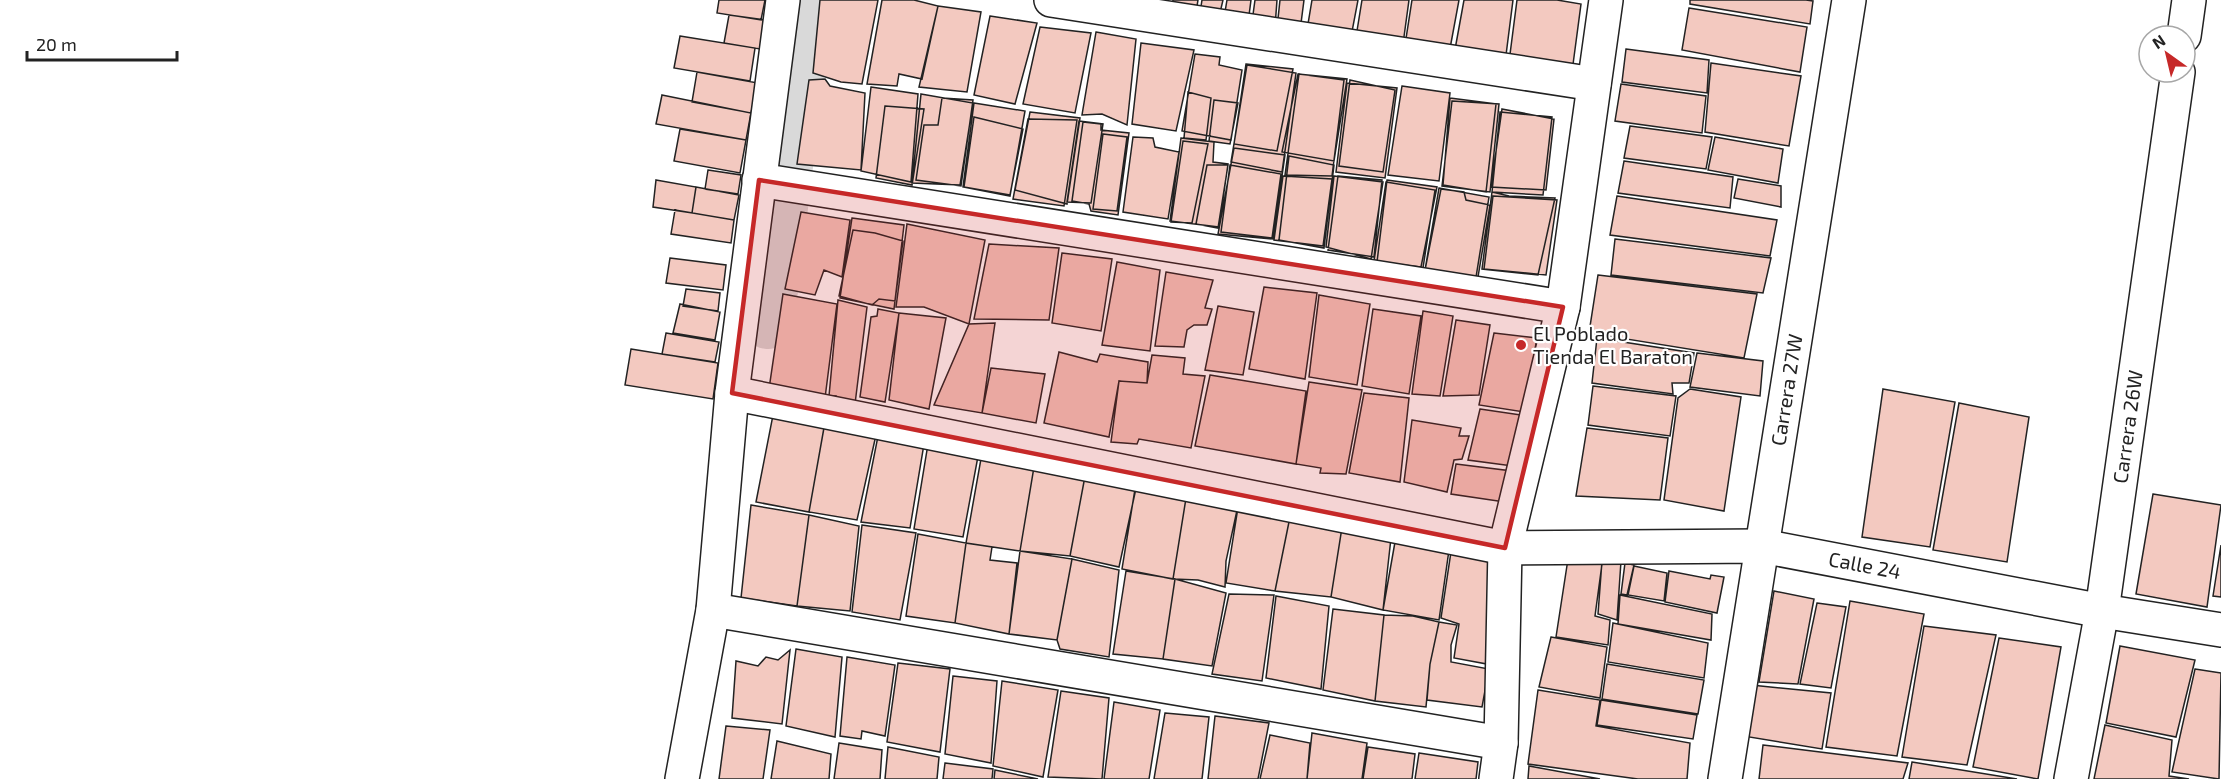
<svg xmlns="http://www.w3.org/2000/svg" width="2221" height="779" viewBox="0 0 2221 779" font-family="'Exo 2',sans-serif">
<rect width="100%" height="100%" fill="#fff"/>
<g fill="none" stroke-linecap="round" stroke-linejoin="round">
<path stroke="#d9d9d9" stroke-width="52" d="M768,323l39,-323"/>
</g>
<path fill="#f3c9c0" stroke="#222" stroke-width="1.5" d="M719,0h46l-4,20 -44,-7z
M820,0h58l-16,84 -21,-2 -28,-9z
M882,0h32l24,6 -16,73 -23,-5 -2,12 -30,-2z
M1173,0h25l-2,12 -24,-3z
M1202,0h21l-4,17 -19,-4z
M1227,0h24l-3,23 -24,-5z
M1255,0h22l-2,27 -23,-5z
M1280,0h24l-4,31 -23,-3z
M1312,0h46l-7,37 -44,-7z
M1362,0h47l-6,44 -47,-7z
M1412,0h47l-10,54 -44,-9z
M1464,0h49l-8,63 -51,-8z
M1517,0h40l24,4 -9,68 -63,-10z
M1690,0h116l7,1 -3,23 -120,-20z
M938,6l43,6 -14,80 -48,-5z
M1689,8l118,19 -7,45 -118,-22z
M729,15l36,5 -5,29 -36,-6z
M990,16l47,7 -22,81 -41,-9z
M1040,27l51,6 -16,80 -52,-9z
M1096,32l40,7 -9,86 -25,-11 -20,1z
M680,36l75,12 -5,33 -76,-13z
M1141,43l53,7 -18,81 -44,-7z
M1626,49l83,11 -2,33 -85,-11z
M1195,54l25,3 -1,8 23,5 -11,70 -49,-9z
M1711,63l90,13 -12,70 -84,-14z
M1246,64l47,5 -16,82 -43,-7z
M1247,65l49,8 -14,99 -51,-10z
M697,72l61,11 -7,30 -59,-11z
M1298,74l49,5 -13,82 -52,-9z
M1299,74l45,6 -12,96 -47,-1z
M825,79l5,7 35,7 -4,77 -64,-6 12,-84z
M1350,80l45,10 -12,82 -44,-6z
M1347,83l50,5 -12,90 -49,-6z
M1621,84l85,12 -4,37 -87,-12z
M1402,86l48,7 -11,88 -51,-6z
M871,87l47,7 -7,88 -50,-11z
M1188,92l23,6 -5,42 -22,-2z
M921,94l52,9 -13,82 -48,-2z
M662,95l89,18 -5,27 -90,-16z
M942,98l31,2 -12,86 -45,-6 8,-55h14z
M1450,98l46,6 -10,88 -43,-7z
M1214,100l24,3 -8,41 -21,-3z
M1452,101l47,3 -9,88 -48,-6z
M974,103l51,8 -15,85 -47,-9z
M885,106l39,3 -12,76 -36,-7z
M1502,109l52,10 -8,71 -55,-3z
M1030,112l50,6 -13,86 -52,-14z
M1500,112l52,5 -9,78 -51,-3z
M974,117l49,12 -13,66 -46,-8z
M1028,119l49,1 -13,86 -51,-7z
M1079,121l24,3 -12,79 -24,-1z
M1083,122l18,2v6l28,3 -11,82 -27,-4 -2,-7 -17,-3z
M1630,126l82,11 -6,32 -82,-11z
M680,129l66,11 -6,33 -66,-12z
M1103,134l24,3 -10,74 -24,-2z
M1133,137l20,1 2,9 24,5 -11,67 -45,-7z
M1715,137l68,12 -5,34 -70,-13z
M1181,138l33,4 -1,20 15,2 -9,63 -49,-6z
M1183,141l25,3 -16,79 -21,-1z
M1234,148l51,7 -12,84 -55,-5z
M1289,156l45,9 -10,83 -45,-8z
M1624,161l109,16 -3,31 -112,-15z
M1207,165h21l-10,63 -22,-4z
M1230,165l51,9 -9,64 -51,-6z
M708,170l33,5 -3,19 -33,-5z
M1283,176l49,3 -9,67 -49,-6z
M1334,176l49,6 -12,77 -45,-12z
M1338,176l44,4 -8,77 -46,-7z
M1738,179l43,7v21l-47,-9z
M656,180l40,7 -4,26 -39,-6z
M1387,180l50,7 -16,80 -44,-5z
M1386,182l49,8 -12,78 -49,-7z
M696,187l43,8 -5,25 -42,-7z
M1439,188l50,9 -13,80 -51,-7z
M1441,189l23,3 2,8 24,5 -12,72 -53,-7z
M1492,192l17,4 46,2 -17,77 -56,-6z
M1493,196l64,4 -11,75 -62,-6z
M1617,196l160,24 -7,36 -160,-21z
M675,210l59,10 -3,23 -60,-9z
M801,212l49,8 -8,57 -18,-7 -9,25 -30,-6z
M852,218l52,7 -10,84 -54,-11z
M907,224l78,16 -16,84 -45,-17h-28z
M853,230l22,3 28,8 -8,60 -16,-2 -7,6 -33,-9z
M1615,239l156,19 -8,35 -152,-18z
M989,244l70,4 -10,72 -75,-1z
M1062,253l50,6 -11,72 -49,-8z
M670,258l56,7 -3,25 -57,-7z
M1117,262l43,8 -10,81 -48,-6z
M1166,272l47,8 -8,28 7,1 -5,16h-13l-7,5 -3,17 -29,-1z
M1598,275l159,19 -13,64 -155,-25z
M1264,287l53,6 -12,86 -56,-10z
M686,289l34,4 -2,18 -35,-5z
M783,294l54,10 -12,94 -56,-9z
M1319,295l51,9 -13,81 -48,-8z
M838,300l29,7 -12,97 -19,-3v-5h-7z
M680,304l40,8 -5,28 -42,-7z
M1218,306l36,6 -11,63 -38,-5z
M878,309l21,4 -14,89 -25,-5 11,-80 6,-1z
M1373,309l48,7 -12,78 -47,-8z
M1423,311l30,5 -13,80 -28,-2z
M899,313l47,5 -17,91 -40,-9z
M1456,320l34,5 -11,70 -36,1z
M995,323l-13,90 -48,-8 35,-81z
M666,333l53,9 -4,20 -53,-8z
M1494,333l43,5 -13,74 -45,-7z
M1597,338l97,15 -5,30h-17l1,11 -81,-11z
M631,349l87,14 -5,36 -88,-14z
M1059,352l38,10 3,-8 48,8 -1,21 -28,-2 -10,56 -65,-14z
M1697,353l66,8 -3,35 -70,-9z
M1152,355l33,3 -2,16 22,2 -14,72 -52,-9 -2,5 -26,-2 8,-61 28,2z
M991,368l54,6 -9,49 -54,-10z
M1210,375l96,16 -10,73 -101,-18z
M1309,382l53,8 -16,84 -26,-1 1,-5 -25,-4z
M1593,386l83,10 -6,40 -82,-11z
M1690,389l51,8 -17,114 -60,-11 14,-102z
M1883,389l72,13 -25,145 -68,-10z
M1364,393l45,5 -9,84 -51,-9z
M1959,403l70,14 -22,145 -74,-12z
M1480,409l47,7 -7,51 -52,-7z
M773,415l52,7 -16,90 -53,-10z
M1412,420l49,8 -2,8h10l-7,23 -8,1 -7,32 -43,-10z
M825,422l51,13 -19,85 -48,-8z
M1587,428l81,10 -8,62 -84,-4z
M878,436l46,8 -14,84 -49,-6z
M928,444l51,7 -16,86 -49,-8z
M982,453l53,8 -15,90 -54,-8z
M1035,461l51,10 -16,85 -50,-5z
M1456,464l64,8 -2,32 -67,-10z
M1086,471l52,8 -19,88 -49,-11z
M1136,483l51,9 -14,87 -51,-10z
M1187,492l52,9 -13,60 -1,26 -27,-7 -25,-1z
M2153,494l68,11 -14,102 -71,-13z
M1239,501l52,11 -16,79 -49,-8z
M751,505l58,10 -12,91 -56,-8z
M1291,512l52,9 -12,76 -56,-6z
M809,515l50,11 -9,85 -53,-5z
M1343,521l49,8 -9,81 -52,-13z
M862,525l54,8 -16,87 -48,-8z
M1398,525l53,11 -12,84 -56,-10z
M918,534l48,9 -11,80 -49,-7z
M966,543l26,4 -2,13 27,3 -8,71 -54,-11z
M1506,544l-19,120 -33,-6 5,-34 -18,-6 10,-66z
M2221,545v52l-8,-1z
M1020,551l52,8 -15,81 -48,-6z
M1072,559l47,11 -10,87 -49,-8 -3,-9z
M1568,559l34,5 -7,52 15,4 -2,25 -52,-8z
M1602,561h19l-4,59 -19,-6z
M1625,563l9,2 -7,30 -6,-1z
M1634,566l33,7 -3,28 -36,-6z
M1126,571l49,8 -12,80 -50,-5z
M1669,571l41,8 1,-4 13,2 -7,36 -52,-11z
M1175,579l51,14 -14,73 -49,-7z
M1774,591l40,8 -16,85 -39,-2z
M1229,594l45,1 -12,86 -50,-7z
M1620,595l92,19 -1,26 -93,-16z
M1276,596l53,10 -8,83 -55,-11z
M1850,601l74,13 -27,142 -71,-9z
M1817,603l29,4 -15,81 -31,-4z
M1333,609l51,6 -9,86 -52,-11z
M1384,615l29,1 26,6 -9,42 -4,43 -51,-6z
M1439,622l18,3 -6,20v17l38,7 -7,38 -55,-7 3,-36z
M1613,623l95,20 -4,35 -96,-16z
M1924,626l72,9 -29,130 -65,-8z
M1551,637l56,10 -7,51 -61,-11z
M1999,638l62,9 -23,132 -65,-12z
M2120,646l75,14 -19,77 -70,-14z
M796,649l46,8 -7,80 -49,-11z
M790,650l-8,74 -50,-6 4,-57 22,5 8,-9 12,3z
M847,657l48,8 -10,71 -23,-5 -1,8 -21,-3z
M898,663l52,6 -10,83 -53,-10z
M1607,664l97,16 -6,34 -96,-15z
M2195,669l26,4 -2,106 -47,-7z
M953,676l44,5 -6,82 -46,-9z
M1002,681l56,9 -15,87 -50,-11z
M1751,685l80,8 -9,56 -79,-13z
M1538,690l62,10 -4,26 94,17 -3,36h-49l-110,-15z
M1061,691l48,7 -7,81 -54,-2z
M1601,700l96,15 -4,24 -96,-14z
M1114,702l46,8 -11,69h-45z
M1165,713l44,4 -7,62h-48z
M1215,716l54,7 -11,56h-50z
M2105,725l67,15 -3,36 20,3h-95z
M726,726l44,4 -7,49h-44z
M1312,733l55,10 -5,36h-55z
M1270,735l40,8 -3,36h-47z
M777,741l54,13 -2,25h-58z
M839,743l43,7 -2,29h-46z
M1763,745l145,18 -5,16h-144z
M888,747l51,10 -2,22h-52z
M1368,747l47,7 -3,25h-49z
M1419,753l59,9 -2,17h-61z
M1912,762l105,17h-108z
M945,763l48,6 -1,10h-49z
M1529,766l71,13h-72z
M995,770l43,9h-44z"/>
<g fill="none" stroke-linecap="round" stroke-linejoin="round">
<g stroke="#222" stroke-width="36">
<g id="minor">
<path d="M1051,0l543,84"/>
<path d="M2184,36l5,-36"/>
<path d="M759,180l804,127"/>
<path id="s1" d="M732,393l773,155 257,-2 340,65 119,19"/>
<path d="M713,610l788,133"/>
<path d="M682,779l31,-169 19,-217 51,-393"/>
<path d="M1496,779l5,-36 4,-195 58,-241 43,-307"/>
<path id="s2" d="M1725,779l124,-779"/>
<path id="s3" d="M2071,779l31,-168 76,-539"/>
</g>
</g>
<use href="#minor" stroke="#fff" stroke-width="33"/>
</g>
<path fill="#c62828" fill-opacity="0.2" stroke="#c62828" stroke-width="4.5" stroke-linejoin="round" d="M759,180l804,127 -58,241 -773,-155z"/>
<circle fill="#c62828" stroke="#fff" stroke-width="2" cx="1521" cy="345" r="6"/>
<g text-anchor="middle" stroke-width="4.5" stroke-linejoin="round" paint-order="stroke">
<g font-size="20" fill="#222" stroke="#fff" text-anchor="start">
<text x="1533" y="341">El Poblado<tspan x="1533" dy="23">Tienda El Baraton</tspan></text>
</g>
<g font-size="20" fill="#222" stroke="#fff">
<text dy="7" stroke="none"><textPath href="#s2" startOffset="394">Carrera 27W</textPath></text>
<text dy="7" stroke="none"><textPath href="#s3" startOffset="357">Carrera 26W</textPath></text>
<text dy="7" stroke="none"><textPath href="#s1" startOffset="1150">Calle 24</textPath></text>
</g>
</g>
<g transform="translate(2167 54) rotate(326)"><circle r="28" fill="#ffffff" stroke="#a7a7a7" stroke-width="1.5"/>
<path d="M0-4.5L10 22L0 15L-10 22Z" fill="#c62828"/>
<text y="-9" font-size="16" font-weight="bold" text-anchor="middle" fill="#222222">N</text>
</g>
<path d="M27 51v9h150v-9" fill="none" stroke="#222222" stroke-width="3"/>
<text x="36" y="51" font-size="18" fill="#222222" stroke="#ffffff" stroke-width="4.5" paint-order="stroke">20 m</text>
</svg>
